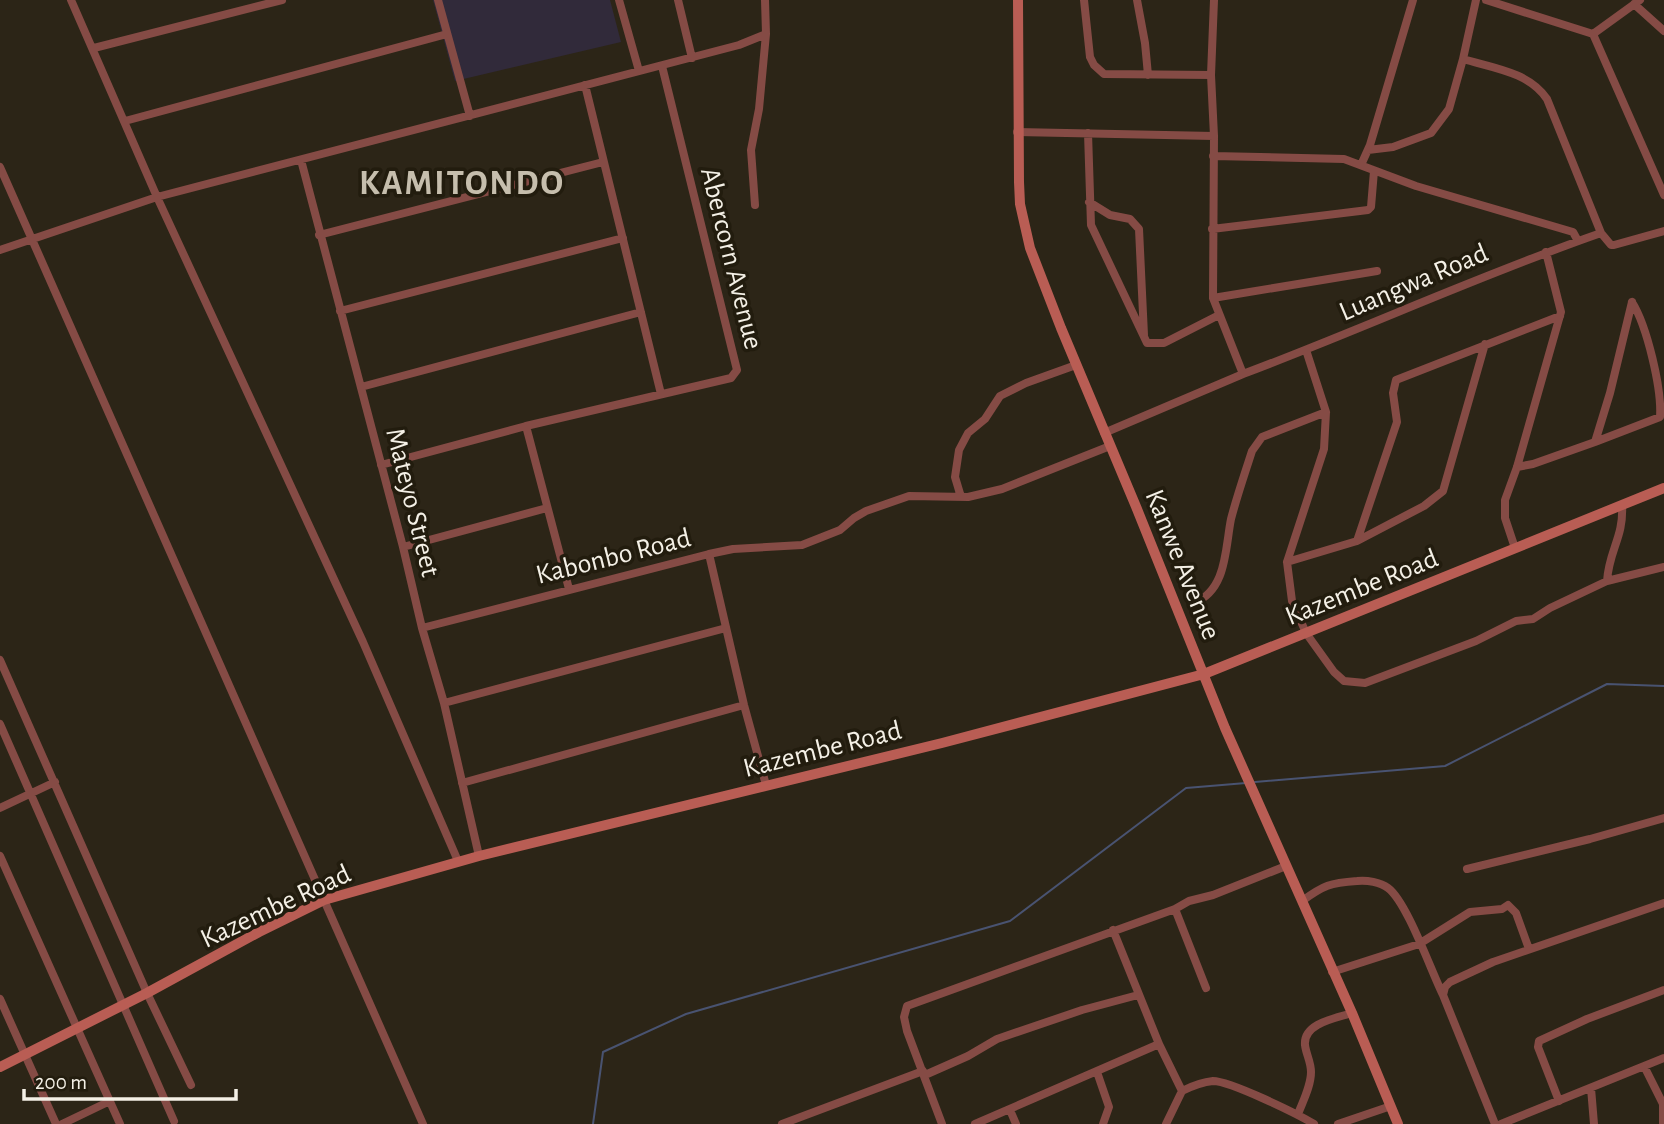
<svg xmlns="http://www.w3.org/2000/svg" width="1664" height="1124" viewBox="0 0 1664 1124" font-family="'Alegreya Sans',sans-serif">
<rect width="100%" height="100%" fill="#2c2517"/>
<path fill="#312a3a" d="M433,0h177l11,42 -166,39z"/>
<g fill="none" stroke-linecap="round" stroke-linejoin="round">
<path stroke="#495371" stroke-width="2" d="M1255,782l190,-16 162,-82 57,2
M593,1124l10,-72 83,-38 324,-93 176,-133 60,-5"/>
<path stroke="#854b45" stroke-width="8" d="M71,0l86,197 206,445 95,219
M438,0l32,116
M619,0l20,71
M678,0l14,58
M1084,0l6,57 4,8 10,9 107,1
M1137,0l8,43 3,32
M1476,0l-13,59c30,9 66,13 84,40l54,134 10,12h3l50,-14
M1486,0l107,34 71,161
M1634,4l30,27
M1593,34l47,-34
M94,48l188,-48
M585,85l76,309
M125,121l322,-87
M1017,132l197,4
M1088,133l3,92 56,118h17l55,-28
M1368,150l25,-3 38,-14 18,-24 14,-50
M1213,156l131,3 72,27 157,46 5,9
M301,160l102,387 19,81 22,75 35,153
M1361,165l9,-20 43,-145
M0,167l423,957
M1089,202l21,13 20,4 9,10 5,106
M755,205l-4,-55 8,-41 7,-75
M1212,229l156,-19 3,-3 3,-36
M319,235l284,-73
M0,250l157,-53 582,-152 27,-11 -1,-34
M1213,298l164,-27
M340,311l283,-73
M1560,316l-164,64 -3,13 4,29 -40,119 -70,21 5,39 14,32 28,39 10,9 21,2 111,-42 40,-20 17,-2 17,-11 57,-27 57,-14
M1243,374c120,-45 237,-99 358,-141
M361,387l280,-75
M526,426l205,-48 6,-8 -75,-304
M1104,433l139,-59 -30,-76 1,-162 -3,-61 3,-75
M1595,442l65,-25c2,-28 -13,-91 -28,-115
M381,465l145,-39 43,163
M1517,467l16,-3 62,-22 15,-49 22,-91
M961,497l-6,-20 4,-27 9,-17 17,-14 15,-23 26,-13 50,-18
M1357,541l67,-35 19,-15 42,-147
M403,547l144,-39
M1515,548l-10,-30v-18l12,-33 44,-155 -15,-60
M709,554l24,-5 69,-4 38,-15 14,-12 12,-7 43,-15 59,1 34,-8 108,-43
M1287,562l37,-113 2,-37 -20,-62
M1607,581c2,-31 17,-44 15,-76
M1194,603c33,-13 31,-54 37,-84 6,-23 14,-46 21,-68l10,-14 64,-25
M422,628l287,-74 35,151 22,80
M0,660l147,333 44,92
M444,703l282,-75
M0,724l174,397
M462,783l282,-78
M0,808l55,-26
M0,856l120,268
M1467,869l123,-30 74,-21
M1302,901c22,-16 28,-18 55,-20 10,-1 23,1 31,7 19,14 43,83 55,107
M1175,909l31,79
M1113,930l46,114
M1332,972l87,-28 51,-32 32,-3 6,-4 8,8 13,36
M0,999l56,125
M1644,1066l19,38v20
M1097,1072l12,35 -6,17
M925,1075l43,-19 29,-17 85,-29 56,-15
M1591,1088l3,36
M1559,1101l-21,-54 1,-6 48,-22 77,-29
M1010,1110l6,14
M1298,1114c5,-13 13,-28 13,-42 0,-10 -5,-18 -6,-27 -2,-22 32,-27 47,-32
M62,1124l48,-23
M782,1124l141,-53
M942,1124l-35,-93 -3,-14 3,-11 268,-97 14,-8 24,-6 73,-29
M975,1124l184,-80 23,47c10,-5 20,-9 31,-10 17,0 85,33 101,43
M1166,1124l16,-33
M1338,1124l53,-18
M1495,1124l-52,-129 2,-8 5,-5 43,-20 171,-59
M1501,1124l163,-66"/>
<path stroke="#b95d54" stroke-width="10" d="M1018,0l1,182 1,22 10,44 31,80 76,181 88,219 127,285 46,111
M0,1067l147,-74 112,-61 65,-32 155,-44 463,-113 262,-69 460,-186"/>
</g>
<g text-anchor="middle" stroke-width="7" stroke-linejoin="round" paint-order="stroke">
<g font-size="28" fill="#f4f0e6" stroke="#221c0e">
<text transform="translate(733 258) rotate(76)" y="10">Abercorn Avenue</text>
<text transform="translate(1413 281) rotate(-23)" y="10">Luangwa Road</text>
<text transform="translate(414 502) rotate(76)" y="10">Mateyo Street</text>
<text transform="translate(613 555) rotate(-14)" y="10">Kabonbo Road</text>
<text transform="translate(1184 564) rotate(68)" y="10">Kanwe Avenue</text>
<text transform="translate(1361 586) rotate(-22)" y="10">Kazembe Road</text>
<text transform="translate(822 748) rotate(-14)" y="10">Kazembe Road</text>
<text transform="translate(275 905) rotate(-25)" y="10">Kazembe Road</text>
</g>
<g font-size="35" font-weight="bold" letter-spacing="2" fill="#c6bead" stroke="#221c0e">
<text x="462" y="194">KAMITONDO</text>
</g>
</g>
<path d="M24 1089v10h212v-10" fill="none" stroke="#f4f0e6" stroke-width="3.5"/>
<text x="35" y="1089" font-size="21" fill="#f4f0e6" stroke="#221c0e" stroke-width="5" paint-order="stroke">200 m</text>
</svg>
